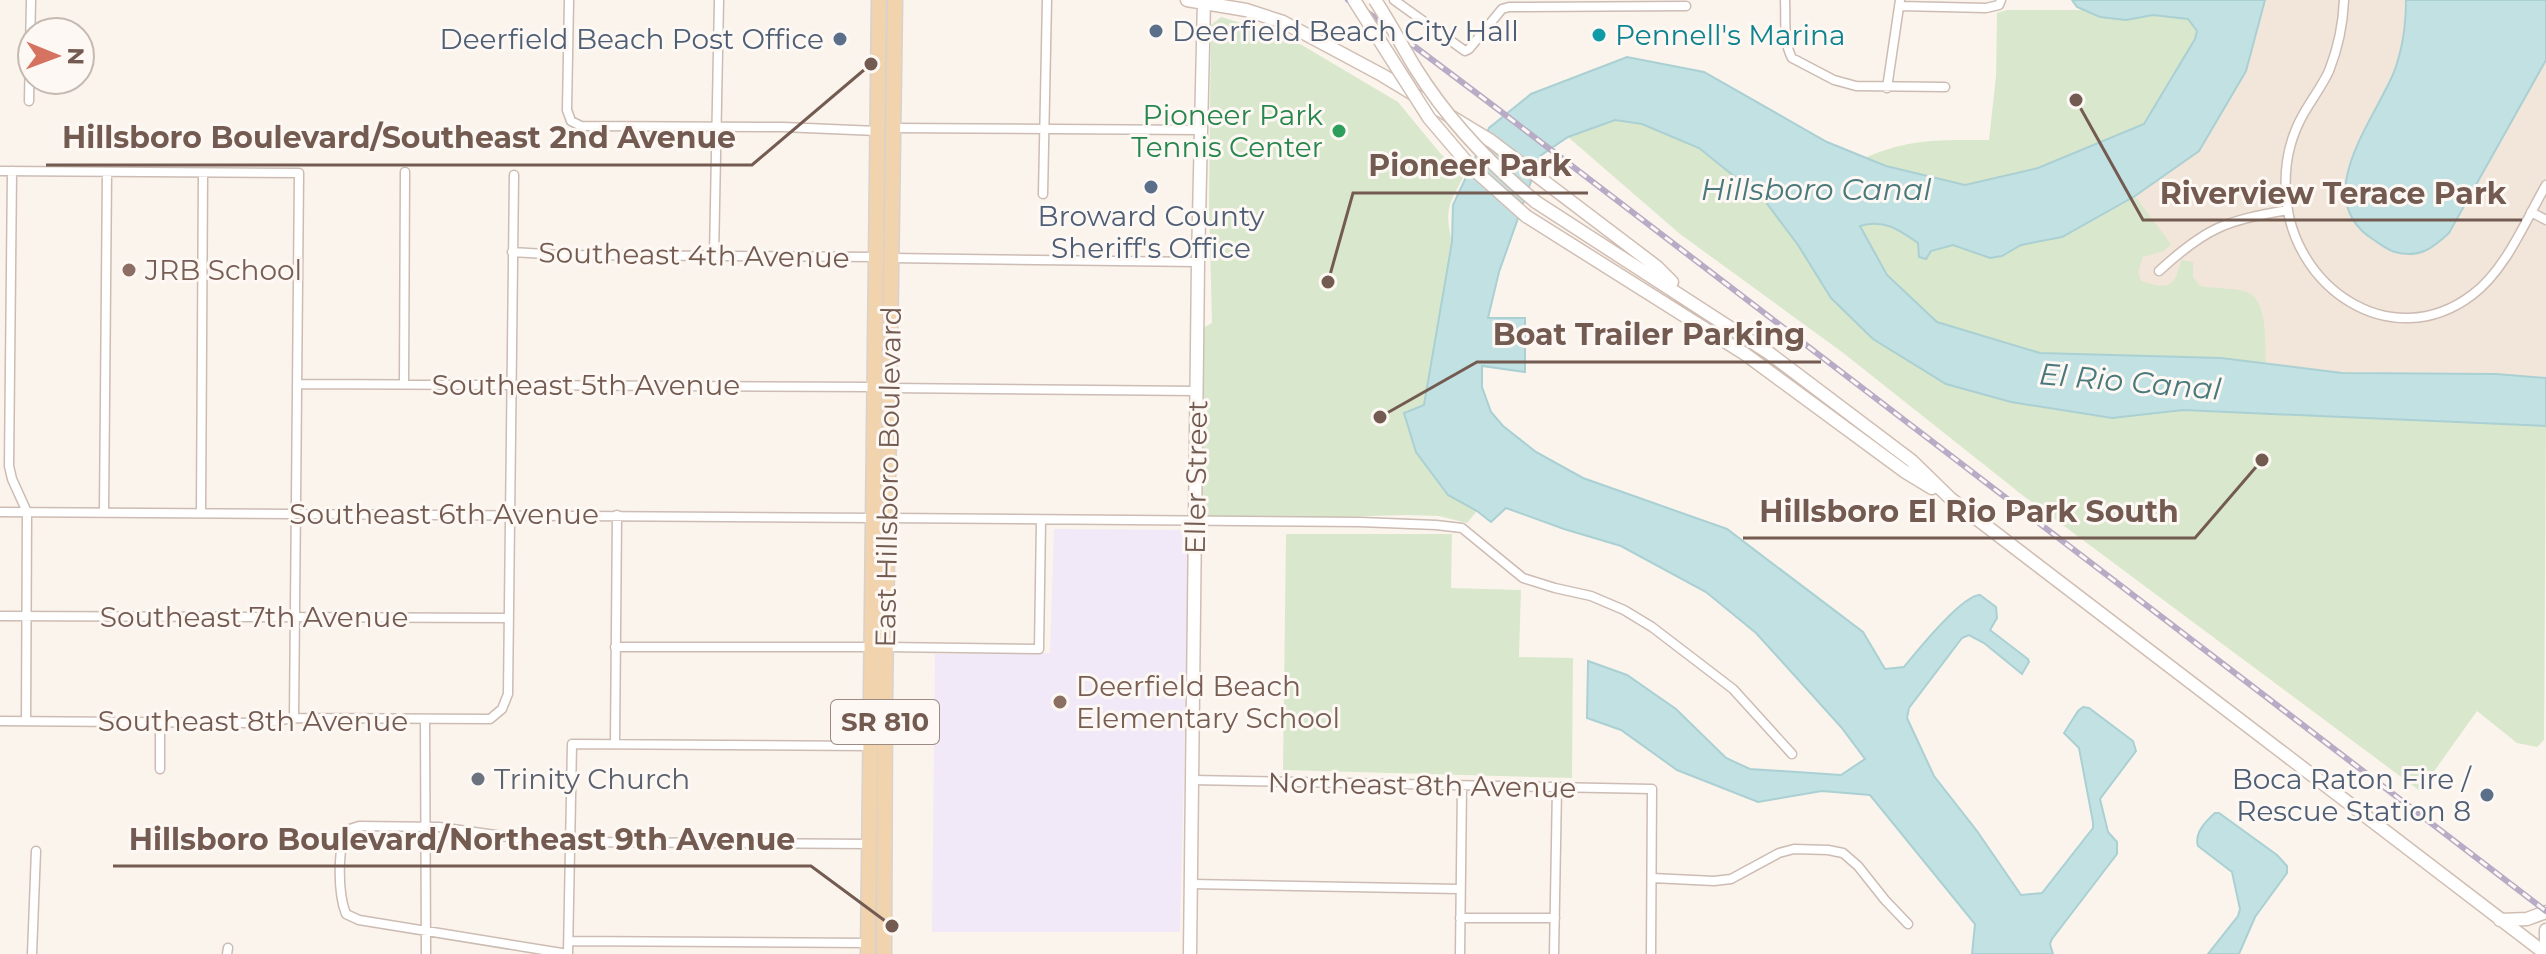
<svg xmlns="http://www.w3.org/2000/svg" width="2546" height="954" viewBox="0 0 2546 954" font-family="Montserrat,sans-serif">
<rect width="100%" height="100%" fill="#fbf4ec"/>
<path fill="#f2e6db" d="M2265,0h281v378l-50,-4 -154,-1 -121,-15 -148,-3 62,-159 111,-125z"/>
<path fill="#f1e9f8" d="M1054,529l136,1 -10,402h-248l3,-278 115,-1z"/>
<path fill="#d9e8cc" d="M2007,10h195l-7,29 -51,85 -106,44 -73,17 -79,-19 -21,-8c43,-20 78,-18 124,-18l7,-64 1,-63z
M1221,17l69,21 108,64 42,51 24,23c-15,28 -20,34 -12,66l-36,210 32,43 29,16 -10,12 -28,-7 -33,-1 -211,6 3,-190 14,-8 -3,-118 2,-180z
M1615,120l27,4 57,24 66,53 33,44 33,53 42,41 73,45 65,18 101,16 71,-8 363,16 -2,314 -7,7 -20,-4 -40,-32 -57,80 -399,-297 -179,-142 -162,-118 -112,-97z
M2135,196l36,48 -7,7 -21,6 -5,15 3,9c27,9 34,7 40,-21l12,2v15l7,9c15,3 36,1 49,7 19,9 16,53 17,71l-45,-6 -181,-5 -103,-31 -50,-47 -27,-49c24,-7 37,2 58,17l1,13 34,-11 37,13 12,-2 19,-11 41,-8z
M1286,534h166l-1,54 70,2 -2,67 54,1 -1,120 -289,-8z"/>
<path fill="#c2e1e3" stroke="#aad0d3" stroke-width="2" d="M2072,0h193l-19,71 -47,80 -64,45 -73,41 -41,8 -19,11 -12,2 -37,-13 -22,6 -5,8 -7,-2 -1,-14c-20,-14 -34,-24 -58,-17l27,49 50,47 103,31 181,5 121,15 154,1 50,4v48l-363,-16 -71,8 -101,-16 -65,-18 -73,-45 -42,-41 -33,-53 -33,-44 -66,-53 -57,-24 -27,-4 -47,17 -28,19 -41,116 -11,46h37v54l-43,-6v21l9,25 12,14 33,26 47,26 144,51 136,103 22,37 19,-2c13,-16 58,-72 76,-72l16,12 1,11 -7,12 38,29 1,3 -7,12 -38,-31 -15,-8 -7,3 -53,70 -2,10 27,58 43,55 44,64 21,-2 51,-65v-6l-14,-74 -15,-15 14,-22 5,-4 6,1 44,33 3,10 -36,48 8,33 9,10v12l-65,85 -2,5 3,10h-81l3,-30 -105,-129 -48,-4 -64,11 -81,-32 -56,-40 -34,-12 1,-57 39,14 49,34 50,49 24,11 91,6 24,-16 -24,-32 -85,-94 -50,-41 -85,-46 -57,-17 -58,-21 -15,14 -14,-11 -29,-16 -32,-43 -12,-39 20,-8 28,-163 1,-37 36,-77 42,-34 96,-37 77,15 123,70 59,24 79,19 73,-17 106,-44 51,-85 2,-8 -9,-12 -35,-4 -27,5 -26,-3 -23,-10z
M2406,0h140v60l-97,173c-16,15 -30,26 -54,19 -7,-2 -15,-8 -21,-12 -66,-41 0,-119 20,-168 9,-24 12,-47 12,-72z
M2215,813h4l58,42 10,11v7l-32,44 -16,37h-31l30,-38 2,-7 -8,-37 -34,-26c-4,-13 8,-25 17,-33z"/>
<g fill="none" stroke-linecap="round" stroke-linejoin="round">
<g stroke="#ccbcb3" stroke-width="11">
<path id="street" d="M569,0l-2,110 4,11 10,5 202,1 94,4
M1394,0l71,51 4,-2 33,-40 7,-2 177,-1
M1785,0c1,18 -2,42 7,58l42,22 22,6 89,1
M2344,0c-1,25 -6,48 -15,71 -7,15 -17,28 -25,42 -14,24 -20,53 -18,81 5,93 105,162 186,101 33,-24 54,-75 74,-110
M1900,6l86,2 13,-3 2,-5
M1887,88l13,-88
M29,101l2,-101
M893,128l307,2
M0,171l299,2 -5,545
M12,171l-3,295 3,13 15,33 -1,209
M1043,194l4,-194
M2531,212l15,8
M512,252l50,3 315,2
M714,257l5,-257
M891,258l307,4
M2159,271c48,-44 66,-50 129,-61
M297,384l577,3
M404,384l1,-212
M889,388l308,3
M0,512l874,6
M104,512l3,-340
M201,512l2,-339
M887,518l473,4 76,3 26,3 61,50 32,10 36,8 33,14 28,17 81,62 59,65
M0,616l508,2
M615,647h256
M886,647l153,2 2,-129
M425,719l1,235
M0,721l261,2 33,-5 196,1 12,-10 6,-15 6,-519
M615,743l2,-228
M160,769v-47
M1192,780l460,9 -1,165
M1652,878l62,3 17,-2 48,-26 15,-4 34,1 15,3 15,13 27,34 23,24
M1191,884l268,5
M1460,918h95
M569,941l299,2
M32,954l4,-103
M227,954l1,-6
M568,954l-209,-34 -13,-6c-8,-20 -9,-65 1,-84l12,-4 80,1 119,17 11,-2 302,2
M568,954l4,-210 298,2
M1460,954l2,-168
M1554,954l3,-166"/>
</g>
<g stroke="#d1beb3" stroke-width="15">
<path id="secondary" d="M1187,0l59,10 37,12 99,53 109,66 166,126 15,15
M1536,202l233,151 143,108 39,38 595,455
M1526,216l219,138 159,117 28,17
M2500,920l27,-1 19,-7
M2546,930v14
M1190,954l8,-692 6,-262"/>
</g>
<g stroke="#d8d1ce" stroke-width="17">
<path id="primary" d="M868,954l11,-954
M884,954l1,-256 10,-698"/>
</g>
<use href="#street" stroke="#fff" stroke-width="8"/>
<use href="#secondary" stroke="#fff" stroke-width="12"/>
<use href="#primary" stroke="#f1d3ad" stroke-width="14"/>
<g stroke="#b7abc5" stroke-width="6">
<path id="rail" d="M1348,0l34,22 113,85 1051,804"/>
</g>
<use href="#rail" stroke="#fdf8f3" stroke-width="3" stroke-dasharray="9" stroke-linecap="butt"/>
<g stroke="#d1beb3" stroke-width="15" stroke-linecap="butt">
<path id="secondary-bridge" d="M1354,0l75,118 41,48 56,50
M1375,0c15,23 27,46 41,69 32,51 74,95 120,133"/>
</g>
<use href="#secondary-bridge" stroke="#fff" stroke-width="12"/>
</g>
<g fill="#5c6f8a" stroke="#fdf8f3" stroke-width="3">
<circle cx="1156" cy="31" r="8"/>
<circle cx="840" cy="39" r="8"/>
<circle cx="1151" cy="187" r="8"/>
<circle cx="2487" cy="795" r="8"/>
</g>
<circle fill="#0f9aa8" stroke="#fdf8f3" stroke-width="3" cx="1599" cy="35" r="8"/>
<circle fill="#2e9e5b" stroke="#fdf8f3" stroke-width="3" cx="1339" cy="131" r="8"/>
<g fill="#8d6e63" stroke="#fdf8f3" stroke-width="3">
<circle cx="129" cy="270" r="8"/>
<circle cx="1060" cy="702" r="8"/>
</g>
<circle fill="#6b7280" stroke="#fdf8f3" stroke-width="3" cx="478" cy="779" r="8"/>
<g text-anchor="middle" stroke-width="6" stroke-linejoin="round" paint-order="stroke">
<rect fill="#fdf8f3" stroke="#9d8a82" stroke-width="2" x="831" y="700" width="108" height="44" rx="6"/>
<g font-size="26" font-weight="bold" fill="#745b51">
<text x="885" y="731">SR 810</text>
</g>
<g font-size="28" fill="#4e5e75" stroke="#fdf8f3" text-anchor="end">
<text x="1172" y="41" text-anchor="start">Deerfield Beach City Hall</text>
<text x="824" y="49">Deerfield Beach Post Office</text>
<text x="1151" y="226" text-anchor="middle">Broward County<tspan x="1151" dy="32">Sheriff's Office</tspan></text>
<text x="2471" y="789">Boca Raton Fire /<tspan x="2471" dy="32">Rescue Station 8</tspan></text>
</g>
<g font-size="28" fill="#0d838f" stroke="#fdf8f3" text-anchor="start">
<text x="1615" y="45">Pennell's Marina</text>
</g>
<g font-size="28" fill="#27864d" stroke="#fdf8f3" text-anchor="end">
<text x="1323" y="125">Pioneer Park<tspan x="1323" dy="32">Tennis Center</tspan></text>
</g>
<g font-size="28" fill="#745b51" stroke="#fdf8f3">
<text transform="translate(694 255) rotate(1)" y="10">Southeast 4th Avenue</text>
<text x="586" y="395">Southeast 5th Avenue</text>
<text transform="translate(888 477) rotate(-89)" y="10">East Hillsboro Boulevard</text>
<text transform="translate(1196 477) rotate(-89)" y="10">Eller Street</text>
<text x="444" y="524">Southeast 6th Avenue</text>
<text x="254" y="627">Southeast 7th Avenue</text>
<text x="253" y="731">Southeast 8th Avenue</text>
<text transform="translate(1422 785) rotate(1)" y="10">Northeast 8th Avenue</text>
</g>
<g font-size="28" fill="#785e54" stroke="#fdf8f3" text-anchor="start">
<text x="145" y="280">JRB School</text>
<text x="1076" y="696">Deerfield Beach<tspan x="1076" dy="32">Elementary School</tspan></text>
</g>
<g font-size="28" fill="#5b616d" stroke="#fdf8f3" text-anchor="start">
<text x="494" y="789">Trinity Church</text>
</g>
<g font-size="30" font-style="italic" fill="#4a797d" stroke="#fdf8f3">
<text x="1816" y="200">Hillsboro Canal</text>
<text transform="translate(2130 382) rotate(5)" y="10">El Rio Canal</text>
</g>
</g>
<path fill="none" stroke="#745b51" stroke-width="3" d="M871 64L752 165H46M1328 282L1353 193H1588M2076 100L2143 220H2522M1380 417L1477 362H1821M2262 460L2195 538H1743M892 926L811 866H113"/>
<g fill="#745b51" stroke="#fdf8f3" stroke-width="3">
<circle cx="871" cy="64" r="8"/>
<circle cx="1328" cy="282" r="8"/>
<circle cx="2076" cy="100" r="8"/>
<circle cx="1380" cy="417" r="8"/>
<circle cx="2262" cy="460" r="8"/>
<circle cx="892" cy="926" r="8"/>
</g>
<g font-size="30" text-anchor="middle" font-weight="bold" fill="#745b51" stroke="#fdf8f3" stroke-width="6" stroke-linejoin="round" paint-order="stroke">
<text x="399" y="148">Hillsboro Boulevard/Southeast 2nd Avenue</text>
<text x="1470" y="176">Pioneer Park</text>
<text x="2333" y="204">Riverview Terace Park</text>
<text x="1649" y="345">Boat Trailer Parking</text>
<text x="1969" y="522">Hillsboro El Rio Park South</text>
<text x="462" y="850">Hillsboro Boulevard/Northeast 9th Avenue</text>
</g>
<g transform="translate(56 56) rotate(91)"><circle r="38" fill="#fdf8f3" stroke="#c6b9b2" stroke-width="2"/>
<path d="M0-6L14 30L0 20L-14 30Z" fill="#d67260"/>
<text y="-12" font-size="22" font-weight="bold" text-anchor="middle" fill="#745b51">N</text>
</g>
</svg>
